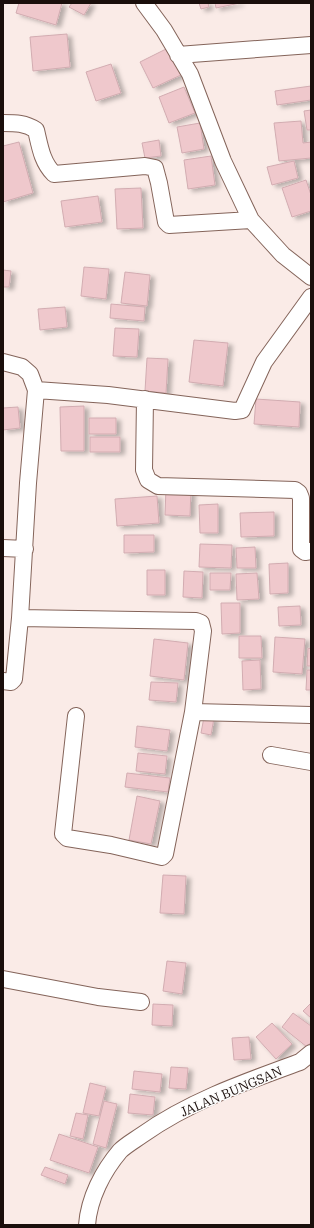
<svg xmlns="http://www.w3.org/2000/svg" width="314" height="1228" viewBox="0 0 314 1228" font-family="'IBM Plex Serif',serif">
<defs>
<filter id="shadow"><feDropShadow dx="4.5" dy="2.5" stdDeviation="2" flood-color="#0004"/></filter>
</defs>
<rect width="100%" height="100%" fill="#faebe7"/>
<path fill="#efc8cc" stroke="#d2acb1" filter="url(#shadow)" d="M19,3h43l-6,22 -40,-12z
M72,3h19l-7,12 -15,-8z
M199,3h9l1,4 -8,2z
M215,3h25l-24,5z
M67,34l3,33 -37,4 -3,-34z
M170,47l13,27 -30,14 -13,-26z
M111,64l10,29 -25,8 -10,-29z
M311,86v14l-34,5 -2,-14z
M184,87l11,26 -26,10 -10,-26z
M311,110v20h-4l-3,-19z
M301,121l2,22 8,-1v16l-32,3 -5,-38z
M200,123l4,26 -22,4 -5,-26z
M159,140l2,16 -16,2 -3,-15z
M19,142l14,51 -30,9v-56z
M211,156l4,29 -27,4 -4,-29z
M294,161l4,17 -26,7 -5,-18z
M306,180l5,15v16l-19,6 -10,-29z
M141,188l2,40 -26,1 -2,-40z
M98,196l4,26 -37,5 -4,-26z
M84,267l25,2 -3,30 -25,-3z
M3,270l8,1 -2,16h-6z
M125,272l25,3 -3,31 -26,-3z
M111,304l34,3 -1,14 -34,-3z
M65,307l2,20 -27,3 -2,-21z
M115,328l24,1 -2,28 -24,-1z
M194,340l34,3 -5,43 -34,-4z
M147,358l21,1 -2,34 -21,-2z
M256,399l44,3 -1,25 -45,-3z
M84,406v45h-23l-1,-44z
M18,407l2,21 -17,2v-22z
M89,418h27v16h-27z
M90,437h30v15h-30z
M166,488l25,1 -1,27 -25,-1z
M157,496l2,27 -42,3 -2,-27z
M218,504v29h-18l-1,-28z
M274,512v24l-33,1 -1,-24z
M124,535h30v17l-30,1z
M200,544l32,1 -1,23 -32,-1z
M255,547l1,21h-19l-1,-20z
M288,563v30l-18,1 -1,-30z
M147,570h18v25h-18z
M184,571l19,1 -1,26 -19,-1z
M210,573h21l-1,17h-20z
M257,573l2,26 -22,1 -1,-26z
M221,603h19v30l-18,1z
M300,606l1,19 -22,1 -1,-19z
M239,636h22l1,22h-23z
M275,637l30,2 -3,35 -29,-2z
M154,639l34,4 -4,37 -34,-4z
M308,648l3,1v17h-4z
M260,660l1,29 -18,1 -1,-29z
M307,670h4v20h-5z
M151,682l27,1 -2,19 -27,-2z
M204,717l10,1 -3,17 -10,-2z
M137,726l33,4 -3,21 -32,-4z
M138,753l29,3 -2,18 -29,-3z
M127,773l43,5 -2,14 -43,-5z
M137,796l23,5 -9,43 -22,-4z
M163,875l23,1 -2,38 -24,-1z
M167,961l19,2 -4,31 -19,-3z
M311,1003v15l-8,-7z
M153,1004l20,1 -1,21 -20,-1z
M293,1013l18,13v16l-4,5 -25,-20z
M272,1023l20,21 -16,15 -20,-22z
M249,1037l2,22 -17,1 -2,-22z
M171,1067l17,1 -2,21 -17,-1z
M134,1071l28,3 -2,18 -28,-3z
M90,1083l16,4 -7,29 -16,-3z
M130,1094l25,3 -2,18 -25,-2z
M104,1101l13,3 -11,44 -13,-4z
M76,1113l12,2 -5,24 -13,-3z
M59,1134l39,13 -9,26 -39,-13z
M45,1167l23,8 -3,9 -24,-9z"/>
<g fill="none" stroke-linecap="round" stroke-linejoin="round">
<g stroke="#84645a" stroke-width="18">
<path id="street" d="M144,3l20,27 26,44 33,87 28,59 32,35 28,22
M178,55l133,-10
M3,123c13,0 22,0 33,7 4,17 6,32 18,44l91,-8 10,2 4,15 7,39 3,3 82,-5
M3,362l19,5 8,7 6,16 -8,93 -8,135 -6,61 -3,3 -8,-1
M36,390l72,5 127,16 7,-1 22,-48 47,-65
M145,399l-1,71 4,10 10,6 137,4 4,3 2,5v51l4,3 6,-1
M3,548l22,1
M20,618l176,3 5,2 2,8 -10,81 -28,142 -3,3 -51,-12 -44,-7 -4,-4 13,-118
M193,712l118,3
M271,755l40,7
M3,979l95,18 43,5
M87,1225c2,-27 16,-54 33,-74 6,-6 15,-11 22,-16 48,-34 103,-53 158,-73l11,-9"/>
</g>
<use href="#street" stroke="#fff" stroke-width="16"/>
</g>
<g text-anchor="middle" stroke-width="3" stroke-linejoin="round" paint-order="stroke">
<g font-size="13" fill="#1a0e0b" stroke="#fcfcfc">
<text transform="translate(231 1091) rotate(-23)" y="5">JALAN BUNGSAN</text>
</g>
</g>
<rect width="314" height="1228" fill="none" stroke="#1a0e0b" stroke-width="8"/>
</svg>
